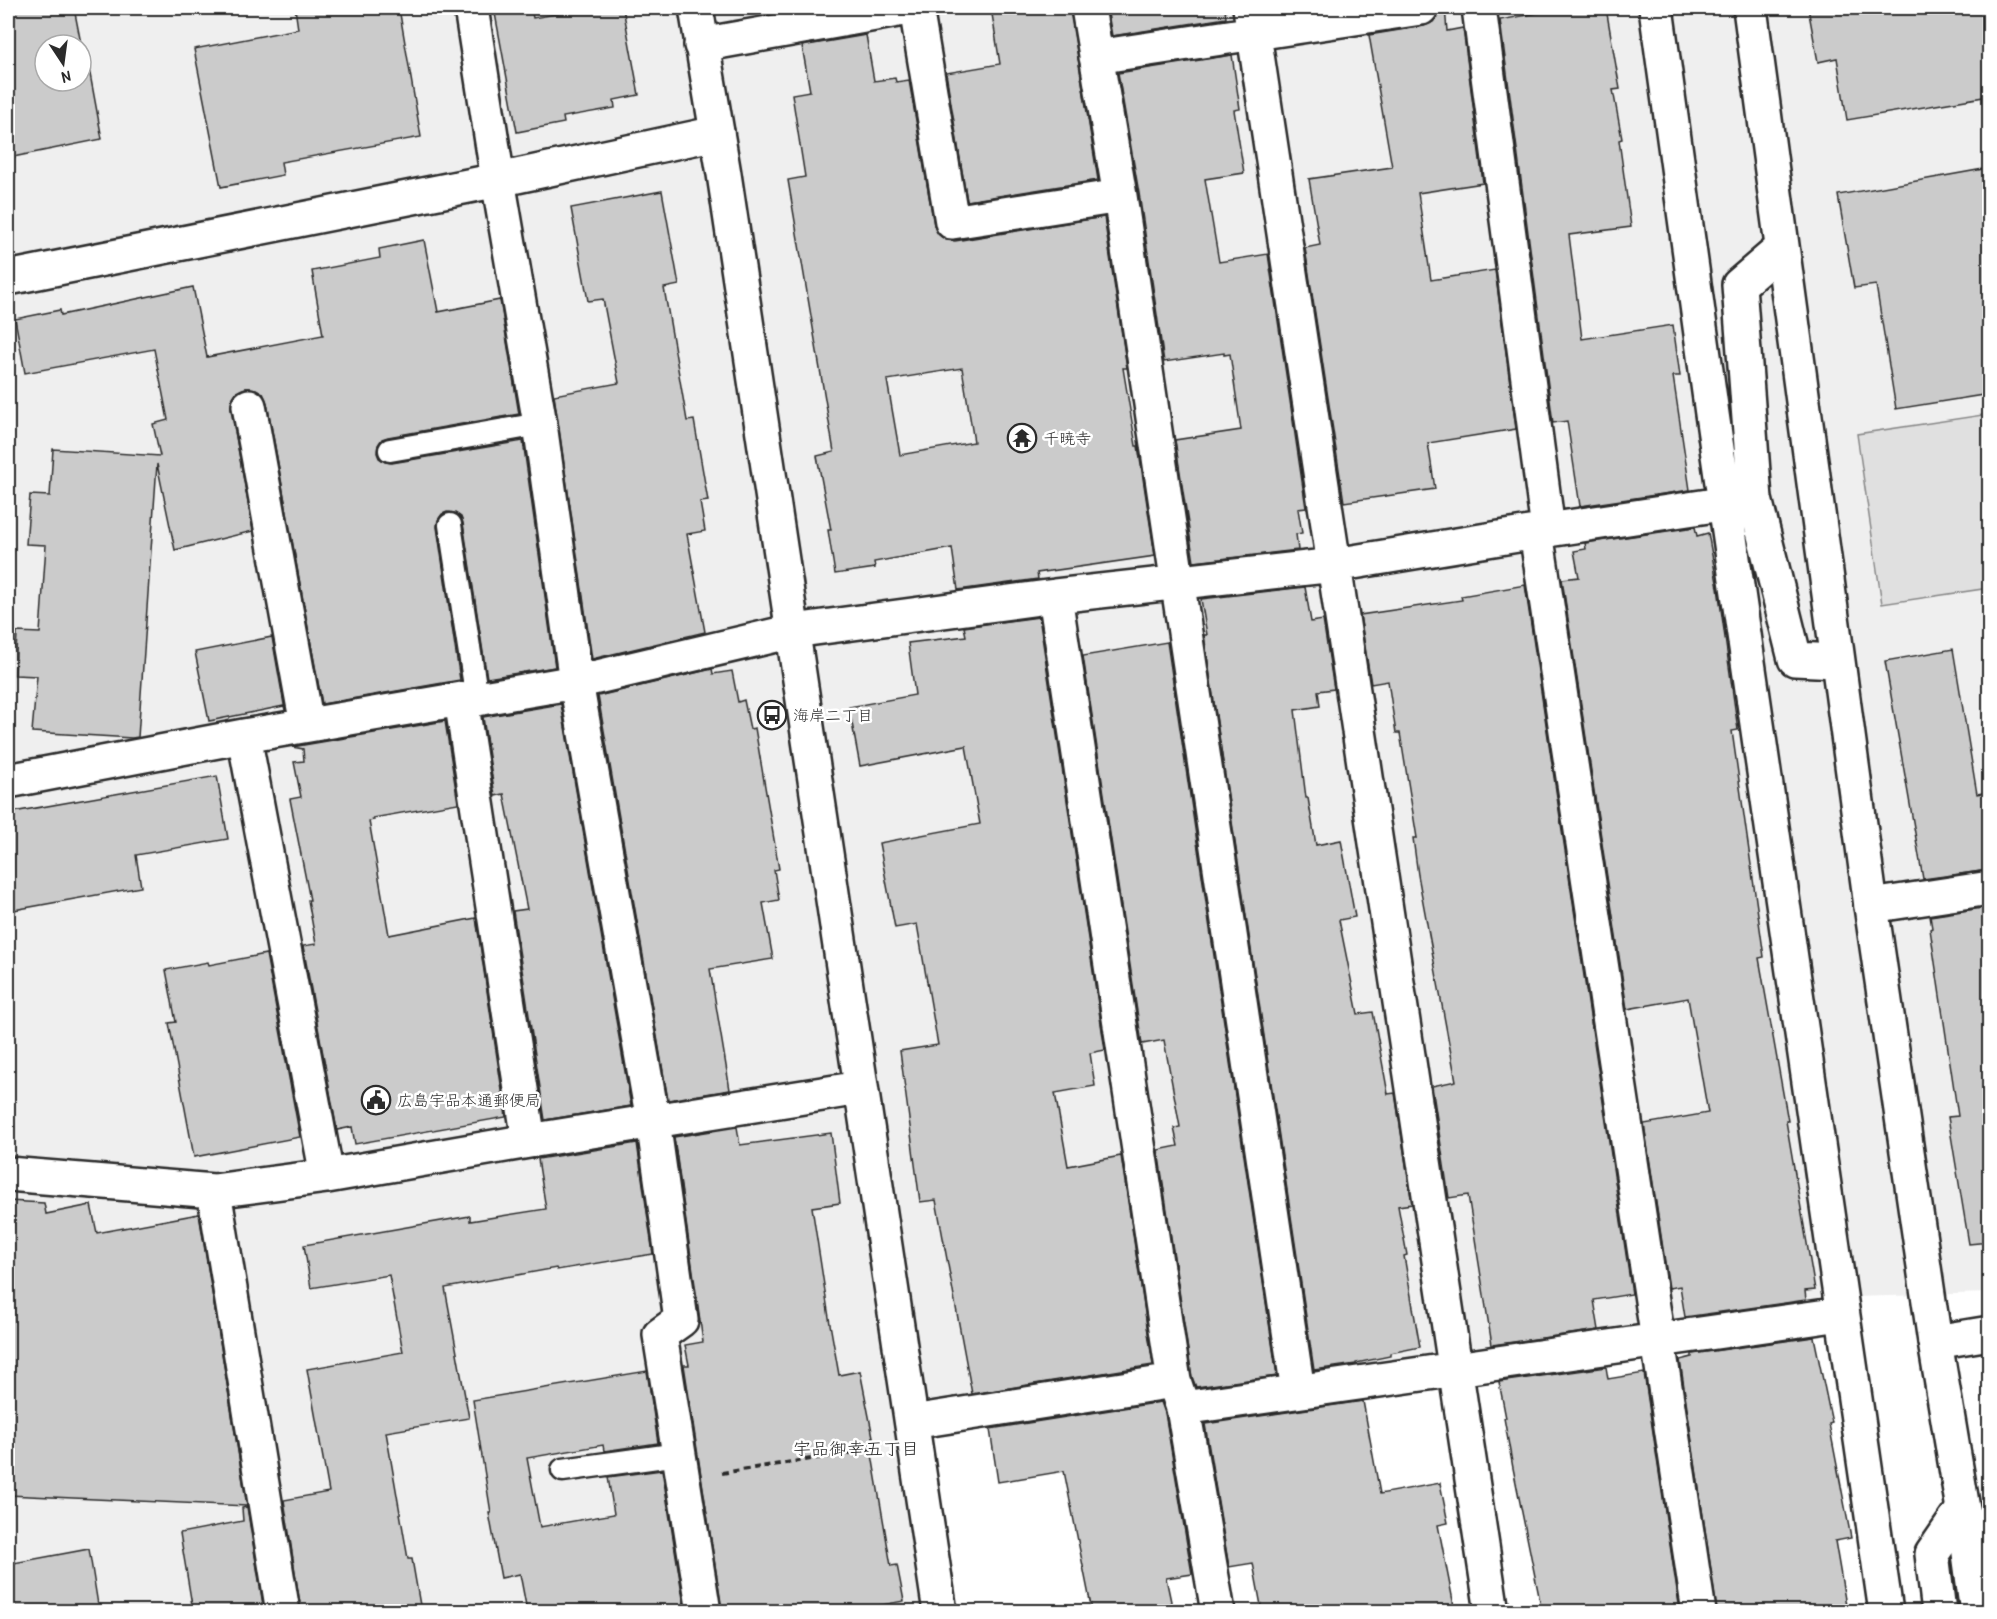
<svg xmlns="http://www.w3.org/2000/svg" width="1997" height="1619" viewBox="0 0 1997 1619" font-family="'Patrick Hand','Klee One',sans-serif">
<rect width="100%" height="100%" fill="#fff"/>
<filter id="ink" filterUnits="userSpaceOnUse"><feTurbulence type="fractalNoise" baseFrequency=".0167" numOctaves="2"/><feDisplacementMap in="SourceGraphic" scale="12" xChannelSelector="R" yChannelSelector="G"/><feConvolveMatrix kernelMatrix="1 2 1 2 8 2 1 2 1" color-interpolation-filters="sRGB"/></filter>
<g filter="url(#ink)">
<path fill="#efefef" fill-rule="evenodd" d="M8,8h1981v1285l-169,5 -629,113 -19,-28 -264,39 28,189 -928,1zM45,45h36v36h-36z"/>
<path fill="#e0e0e0" stroke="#868686" stroke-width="1.5" d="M1989,414v174l-107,16 -25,-170z"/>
<path fill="#cbcbcb" stroke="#2b2b2b" stroke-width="1.5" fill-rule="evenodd" d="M8,8h66l11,56 3,-1 14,76 -94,19zM45,45h36v36h-36z
M295,8h104l22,129 -140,25 2,13 -62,12 -27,-138 104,-20z
M494,8h37l2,10 58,-10h32l16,87 -25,5 1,8 -52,9 1,6 -47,9z
M1028,8h42l28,172 -131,21 -21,-128 54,-9 -8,-50z
M1107,8h118l1,10 -114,18z
M1439,8h6l2,23 16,-3 20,155 -65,10 13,87 64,-10 21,159 -88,14 7,46 -91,13 -39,-254 15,-3 -11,-66 83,-12 -23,-132 55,-9 9,-4 5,-7z
M1565,8h41l14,81 -7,1 9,49 -3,1 12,87 -62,8 13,104 91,-14 7,51h-7l17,114 -110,16 -13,-85 -14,2 -53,-403z
M1808,8h181v88l-142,24 -10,-62 -19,4z
M866,35l8,46 21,-3 1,4 13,-2 25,145 4,9 8,6 9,1 149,-24 23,151h-4l13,78h2l17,110 -118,17 1,6 -80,11 -6,-42 -78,14 1,6 -40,6 -7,-44h3l-14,-74 17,-4 -46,-272 17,-3 -13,-83 18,-3 -8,-45zM962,368l12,74 -74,13 -13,-75z
M1232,55l8,54 -6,1 10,63 -39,6 14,83 49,-8 38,254 -8,1 4,24 -6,1 2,16 -104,12 -19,-122 66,-10 -11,-76 -6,1v-2l-60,9 -25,-169 -21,-120z
M1989,168v226l-93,15 -20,-124 -22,3 -16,-93z
M662,191l17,94 -15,3 23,133 7,-1 14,81 -8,1 5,29 -18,3 18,98 -113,27 -38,-264 65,-12 -16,-84 -15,2 -17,-93z
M424,240l14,72 62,-12 19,114 -131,23 -6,2 -4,6 -1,8 2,5 6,4 7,1 131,-22 32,226 -68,11 -24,-155 -2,-6 -6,-4 -8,-1 -5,2 -4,6 -1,7 23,153 -138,24 -55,-301 -4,-10 -7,-4 -10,-1 -10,4 -4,7 -1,10 22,122 -78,19 -18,-86 -19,273 -6,1 -100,-6 5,-56 -22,-1 2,-43 23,1 6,-88 -20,-1 4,-49 20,1 3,-47 107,7 -7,-32 15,-4 -14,-71 -129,24 -10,-54 45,-9 1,5 132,-28 14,70 116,-22 -11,-64 68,-13 -1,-9z
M1695,527l2,9 11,-3 10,55 20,142 -6,1 32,226 -5,1 29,163h-2l29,169 -10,1 1,9 -121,17 -5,-31 -11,2 -25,-164 64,-11 -20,-115 -61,11 -65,-430 17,-2 -5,-26 12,-2 -1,-6z
M1525,585l107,709 -38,6 5,30 -107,15 -24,-150 -19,3 -17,-112 24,-5 -38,-206 -5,-37h4l-17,-105h-4l-8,-52 -17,3 -11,-69 102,-15 -1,-4z
M1305,587l6,35 12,-2 11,69 -16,2 2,15 -25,4 11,88h2l8,47 25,-5 14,77 -16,3 19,94 15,-2 15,82 7,-1 17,111 -14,2 9,49 -3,1 16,91 -30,6v3l-34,7v1l-42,6 -110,-735h3l-6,-36z
M1039,617l66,433 -15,3 5,33 -40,7 13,73 53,-10 32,209 -181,29 -36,-194 -16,2 -20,-151 38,-6 -21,-121 -22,4 -16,-85 101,-19 -14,-78 -106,20 -11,-59 66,-12 -7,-52 58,-7 -2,-9z
M272,637l13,73 -1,-4 -75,15 -14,-69z
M1167,642l110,734 -81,11 -4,-10 -34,-227 20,-4 -4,-18 6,-1 -16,-87 -22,4 -59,-388z
M1953,649l24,145 12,-2v78l-66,9 -38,-218z
M712,669l1,5 19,-3 6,31 6,-2 6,29 5,-1 24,141 -5,1 5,30 -16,3 10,56 -63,10 20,121 -62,10 -70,-404z
M561,704l70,402 -86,14 -32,-209 14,-2 -23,-115 -9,2 -12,-79z
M445,721l13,82 -85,15 1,2 -5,1 20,114 87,-17 30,199 -151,27 -3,-17 -15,3 -34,-184 13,-2 -8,-44h2l-20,-101 11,-2 -7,-35 10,-1 -1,-12 -11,-2z
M217,776l11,63 -92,16 5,32 -133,24v-98z
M1989,907v335l-20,2 -21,-127 10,-1 -28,-187 2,-1 -2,-12z
M266,954l34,183 -106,20 -25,-134 7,-1 -10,-52 42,-8 1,3z
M737,1127l3,18 91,-12 9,70 -28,4 18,117 9,51 21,-4 14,71 -4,1 21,123 6,-1 7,36 -54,10h-128l-38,-246h5l-4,-20 18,-3 -29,-205z
M637,1143l16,111 -96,16 -1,-2 -111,20 24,130 -83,14 22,127h4l9,52h-120l-17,-111 45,-8 -22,-123 96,-17 -14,-77 -78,13 -7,-43 166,-29v5l76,-12 -8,-50z
M8,1201l36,2 2,11 45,-9 6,28 102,-19 48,292 -239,-11z
M1814,1337l18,86 -3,1 22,114 -16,3 12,70h-130l-37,-251 12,-3v-3z
M1606,1367l2,12 36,-6 36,238h-138l-29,-143 -9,-50h2l-7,-36z
M647,1371l11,72 -54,8 -1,-6 -76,13 13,69 74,-13 -6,-37 54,-7 23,141h-158l-7,-37 -19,4 -12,-65h2l-18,-113z
M1363,1401l17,93 60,-11 8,40 -10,2 17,86h-193l-9,-48 -24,4 -24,-143z
M1161,1402l4,11 27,161 -26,4 7,33h-81l-28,-140 -66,11 -8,-53z
M247,1507l17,104h-71l-13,-78 63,-12 -1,-13z
M89,1549l10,62h-91v-47z"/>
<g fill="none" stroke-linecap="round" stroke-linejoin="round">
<g stroke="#2b2b2b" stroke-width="27">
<path id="lane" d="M390,450l150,-26
M450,525l27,174
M563,1470l116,-16"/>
</g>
<g stroke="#2b2b2b" stroke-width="38">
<path id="street" d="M471,8l27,172 42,244 36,258 77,439 28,199 -21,15 44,277
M916,8l36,214 168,-26
M1088,8l32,188 178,1195
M1250,8l242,1604
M1479,8l69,522
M1656,8c73,535 149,1069 230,1604
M701,45l208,-37
M1096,57l325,-49
M1781,249l-42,36 16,214 40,160 42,2
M8,278l490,-98 219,-47
M249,406l58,319
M1536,532l163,1080
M1055,596l119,785 9,27 35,204
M461,699l68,442
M244,736l83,440
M8,781l236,-45 217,-37h16l99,-17 217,-51 262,-35 280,-31 213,-35 207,-31
M1871,906l119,-18
M8,1174l206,17 113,-15 202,-35 331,-53
M214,1191l69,421
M1935,1342l55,-9
M1183,1408l658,-94
M912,1422l262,-41
M1939,1612l-7,-58 31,-45"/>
</g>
<g stroke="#2b2b2b" stroke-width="38">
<path id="secondary" d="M696,8l28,166 216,1438
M1750,8l121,898 64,436 28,167 14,103"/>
</g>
<path stroke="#2b2b2b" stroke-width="4" stroke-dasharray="6 4.5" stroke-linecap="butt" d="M722,1473l153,-24"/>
<use href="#lane" stroke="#fff" stroke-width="22"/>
<use href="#street" stroke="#fff" stroke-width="33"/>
<use href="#secondary" stroke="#fff" stroke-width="33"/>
</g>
</g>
<defs>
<g id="temple-ring" transform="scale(1.5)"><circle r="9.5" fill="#fff" stroke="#2b2b2b" stroke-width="1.5"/><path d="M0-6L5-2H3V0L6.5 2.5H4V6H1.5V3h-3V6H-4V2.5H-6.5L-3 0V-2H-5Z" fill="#2b2b2b"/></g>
<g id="bus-ring" transform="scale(1.5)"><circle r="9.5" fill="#fff" stroke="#2b2b2b" stroke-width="1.5"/><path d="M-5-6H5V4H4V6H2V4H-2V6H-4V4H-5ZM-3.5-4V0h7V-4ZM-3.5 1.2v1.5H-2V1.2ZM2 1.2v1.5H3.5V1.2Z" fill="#2b2b2b"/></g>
<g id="civic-ring" transform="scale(1.5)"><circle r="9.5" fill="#fff" stroke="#2b2b2b" stroke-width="1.5"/><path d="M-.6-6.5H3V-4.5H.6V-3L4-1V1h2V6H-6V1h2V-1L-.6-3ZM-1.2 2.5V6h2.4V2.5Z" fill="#2b2b2b"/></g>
</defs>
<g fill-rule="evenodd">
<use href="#temple-ring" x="1022" y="438"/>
<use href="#bus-ring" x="772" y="715"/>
<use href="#civic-ring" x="376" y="1100"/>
</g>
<g text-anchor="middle" stroke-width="5" stroke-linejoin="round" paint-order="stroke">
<g font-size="16" fill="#2b2b2b" stroke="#fff" text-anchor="start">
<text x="1043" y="444">千暁寺</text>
<text x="793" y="721">海岸二丁目</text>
<text x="397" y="1106">広島宇品本通郵便局</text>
</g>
<g font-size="18" fill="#2b2b2b" stroke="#fff">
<text x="856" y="1455">宇品御幸五丁目</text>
</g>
</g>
<rect width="1997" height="1619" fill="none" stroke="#fff" stroke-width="30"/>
<rect x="15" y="15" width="1967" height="1589" fill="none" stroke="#2b2b2b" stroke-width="2" filter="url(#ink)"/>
<g transform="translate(63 63) rotate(167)"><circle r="28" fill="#ffffff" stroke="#aaaaaa" stroke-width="1.5"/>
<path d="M0-4.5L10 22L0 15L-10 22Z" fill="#2b2b2b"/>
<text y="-9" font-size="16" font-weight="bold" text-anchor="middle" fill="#2b2b2b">N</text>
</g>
</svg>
